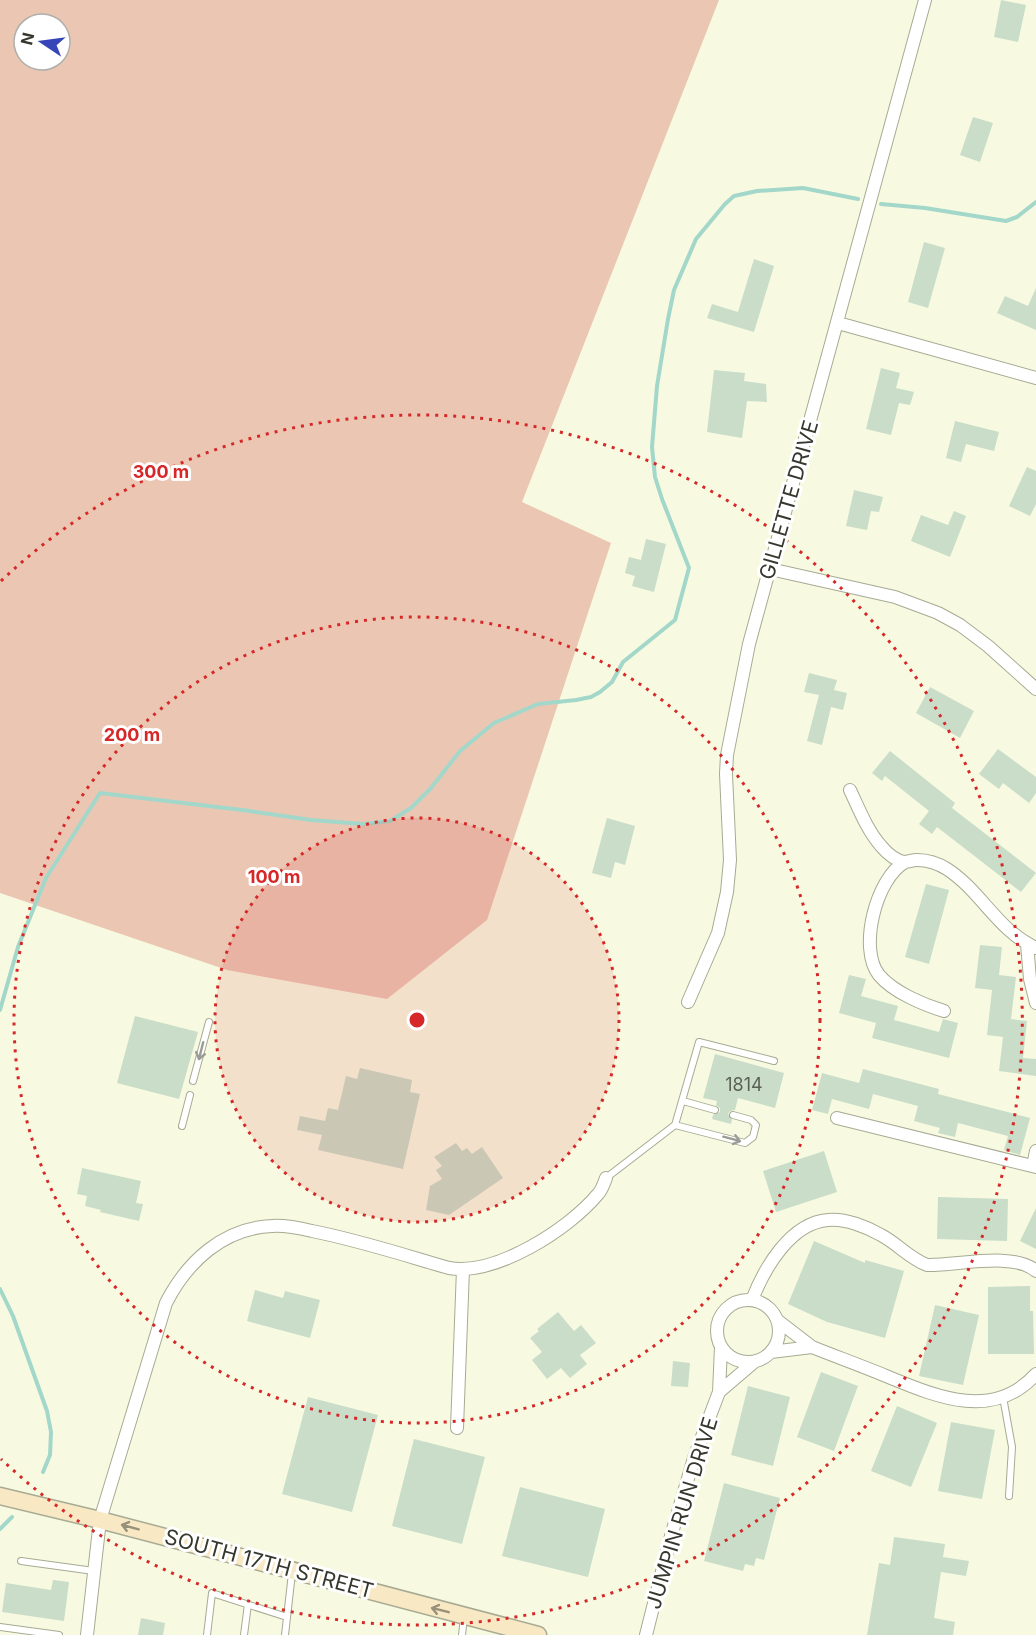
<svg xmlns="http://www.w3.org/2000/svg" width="1036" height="1635" viewBox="0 0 1036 1635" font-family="Inter,sans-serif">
<rect width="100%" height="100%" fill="#f7fae1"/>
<path fill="#ebc7b3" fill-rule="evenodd" d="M0,0h719l-197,502 89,41 -124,377 -100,79 -160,-29 -227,-77zM24,24h36v36h-36z"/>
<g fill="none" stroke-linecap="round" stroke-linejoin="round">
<path stroke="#a3d7c9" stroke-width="4" d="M881,204l44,4 81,13 11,-4 19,-15
M0,1010l18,-63 28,-69 54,-85 142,17 69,10 52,4 27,-3 21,-13 20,-20 29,-37 34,-28 44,-19 38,-4 15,-3 9,-5 12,-10 11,-20 52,-42 14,-52 -27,-69 -7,-22 -3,-30 5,-61 11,-67 6,-29 22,-51 29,-35 9,-8 23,-5 46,-3 55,11
M0,1289l13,27 34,95 4,21 -1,23 -7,17
M0,1529l12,-12"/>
</g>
<path fill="#c9ddc9" d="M1001,0l25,5 -8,37 -24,-5z
M973,117l20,6 -13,39 -20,-7z
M924,242l21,6 -17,60 -20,-6z
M754,259l20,7 -20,66 -47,-14 5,-14 26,8z
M1036,288v42l-39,-17 8,-17 23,10z
M881,368l19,5 -4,15 18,4 -4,13 -11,-2 -8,32 -25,-6z
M714,370l31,3 -1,8 22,3 1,18 -20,-1 -5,37 -35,-6z
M955,421l44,11 -5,19 -28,-7 -5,18 -15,-4z
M1027,467l9,4v33l-6,12 -21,-10z
M854,490l29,7 -4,15 -8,-1 -4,19 -21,-4z
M954,511l12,5 -16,41 -39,-16 10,-26 27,10z
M646,539l20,5 -12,48 -22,-6 3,-10 -10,-3 4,-16 12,3z
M809,673l28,7 -3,10 13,3 -4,17 -12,-3 -9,38 -15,-4 12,-46 -15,-3z
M930,687l44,24 -14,27 -44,-25z
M998,749l38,28v16l-7,10 -26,-20 -4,6 -20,-15z
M890,751l65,52 -3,5 84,65 -15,19 -84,-65 -5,7 -13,-10 10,-13 -44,-35 -3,5 -10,-8z
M607,818l28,8 -10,39 -10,-3 -4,16 -19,-5z
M926,884l23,6 -20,74 -24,-7z
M980,945l22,2 -3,28 17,2 -5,42 16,2 -4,37 13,1v17l-37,-5 4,-34 -16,-2 5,-45 -17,-2z
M849,975l17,4 -5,17 37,10 -4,14 45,12 4,-13 15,4 -9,35 -77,-20 4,-15 -37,-10z
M135,1016l63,16 -19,67 -62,-16z
M715,1054l69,19 -9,35 -37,-10 -3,12 -5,1 -2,3 4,6 -1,4 -19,-5 1,-4 7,-3v-4l-4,-3 1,-4 -14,-3z
M360,1068l52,12 -2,12 10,2 -17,75 -85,-19 4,-15 -25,-5 3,-14 25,5 3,-13 10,2 8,-34 11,3z
M863,1069l76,20 -1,5 92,24 -10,37 -16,-5 4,-14 -50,-13 -3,14 -17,-4 2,-5 -26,-7 4,-15 -45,-12 -4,15 -37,-10 -4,15 -16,-4 10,-37 37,10z
M456,1143l6,8 5,-3 5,6 10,-7 21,31 -54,37 -23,-5 4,-24 12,-7 -6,-9 6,-4 -8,-9z
M824,1151l13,41 -61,20 -13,-41z
M82,1168l59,13 -5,22 7,1 -4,17 -39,-9 1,-2 -16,-4 2,-10 -10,-2z
M938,1197l70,2 -1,42 -70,-2z
M1036,1208v41l-16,-8z
M814,1241l51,22v-3l39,11 -19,67 -58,-16 -39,-18z
M1030,1286v25h3l1,43h-46v-67z
M255,1290l28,8 2,-7 35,9 -10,38 -63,-17z
M935,1305l44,10 -16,70 -44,-9z
M558,1312l16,19 7,-6 15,18 -16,12 7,9 -17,14 -9,-10 -14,11 -15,-19 10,-8 -12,-14 9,-7 -2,-2z
M673,1361l17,2 -2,24 -17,-1z
M821,1372l37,14 -24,65 -37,-14z
M748,1386l42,11 -17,69 -42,-11z
M308,1397l70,18 -26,97 -70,-18z
M897,1406l40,17 -26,64 -40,-16z
M951,1422l44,8 -13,69 -44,-8z
M414,1439l71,18 -23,87 -70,-18z
M724,1483l56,15 -16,62 -8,-2 -2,8 -9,-2 -2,7 -39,-10z
M520,1487l85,22 -17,68 -86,-21z
M894,1537l51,7 -2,13 26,4 -3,15 -25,-4 -7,46 21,4 -2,13h-86l12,-72 11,2z
M53,1580l16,2 -5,39 -62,-9 4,-29 45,7z
M141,1618l24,5 -2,12h-25z"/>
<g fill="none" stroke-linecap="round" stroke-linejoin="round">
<g stroke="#a7ab93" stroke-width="8">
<path id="service" d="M193,1081l16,-59
M683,1101l32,9
M675,1125l70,18 8,-6 3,-12 -5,-5 -18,-5
M182,1126l8,-31
M606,1178l69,-53 24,-83 75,19
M1003,1397l9,50 -3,49
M21,1561l73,10
M0,1627l59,8
M207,1635l5,-42 75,24
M244,1635l4,-31
M285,1635l7,-62
M462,1635l2,-18"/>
</g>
<g stroke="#a7ab93" stroke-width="14">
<path id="minor" d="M838,323l198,55
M770,569l125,28 43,16 22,12 28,21 48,43
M850,790c9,19 17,40 31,56 5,6 14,14 23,16 4,0 8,-2 13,-2 10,0 22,4 30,9 34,22 51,62 89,79
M905,862c-29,16 -47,87 -26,113 14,17 45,30 65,36
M1027,944l3,35 6,24
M688,1002l30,-69 9,-41 3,-32 -4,-86 1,-19 22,-111 176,-644
M837,1118l199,49
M1033,1166l3,-15
M717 1331a31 31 0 1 1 62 0a31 31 0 1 1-62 0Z
M752,1300c12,-31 38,-77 76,-80 17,-2 39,7 53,15 17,9 28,23 46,30 29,1 86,-14 109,6
M721,1347l-2,45 34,-29
M812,1347c25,10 50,19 74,29 49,20 107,46 150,-2
M771,1352l41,-5 -35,-27
M457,1428l6,-159
M87,1635l13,-115 66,-217c21,-41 57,-75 106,-77 13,-1 27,2 40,5 46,9 92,24 137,37 47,8 120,-39 149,-74 4,-4 6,-11 8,-16
M646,1635l25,-99 23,-78 25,-66"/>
</g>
<g stroke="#a7ab93" stroke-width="19">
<path id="secondary" d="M0,1496l100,24 438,115"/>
</g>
<use href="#service" stroke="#fff" stroke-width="6"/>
<use href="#minor" stroke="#fff" stroke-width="12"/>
<use href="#secondary" stroke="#f9e8c4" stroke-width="16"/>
</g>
<defs><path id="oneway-shaft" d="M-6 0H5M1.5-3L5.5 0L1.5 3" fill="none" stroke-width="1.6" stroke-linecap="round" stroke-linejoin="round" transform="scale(1.5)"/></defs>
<g stroke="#9a9c96">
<use href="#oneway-shaft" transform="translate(201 1051) rotate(104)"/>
<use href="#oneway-shaft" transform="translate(732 1139) rotate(15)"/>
</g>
<g stroke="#989079">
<use href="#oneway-shaft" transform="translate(130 1527) rotate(-165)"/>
<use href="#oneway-shaft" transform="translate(440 1610) rotate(-166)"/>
</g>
<circle cx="417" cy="1020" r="202" fill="#d62828" fill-opacity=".12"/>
<g fill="none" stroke="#d62828" stroke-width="3" stroke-dasharray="3 6">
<circle cx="417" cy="1020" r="202"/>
<circle cx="417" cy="1020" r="403"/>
<path d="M1 581A605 605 0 1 1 1 1459"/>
</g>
<g text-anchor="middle" stroke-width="6" stroke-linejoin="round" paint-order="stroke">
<g font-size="18" fill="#5b6155">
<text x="744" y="1091">1814</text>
</g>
<g font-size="21" fill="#36382e" stroke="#fff">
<text transform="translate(789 500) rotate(-74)" y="7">GILLETTE DRIVE</text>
<text transform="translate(682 1513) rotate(-73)" y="7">JUMPIN RUN DRIVE</text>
<text transform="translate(269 1564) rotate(15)" y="7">SOUTH 17TH STREET</text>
</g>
</g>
<circle cx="417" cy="1020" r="9" fill="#d62828" stroke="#fff" stroke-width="3"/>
<g font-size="18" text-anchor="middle" font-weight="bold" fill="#d62828" stroke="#fff" stroke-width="6" stroke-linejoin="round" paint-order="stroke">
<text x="161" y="478">300 m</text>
<text x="132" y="741">200 m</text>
<text x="274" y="883">100 m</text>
</g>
<g transform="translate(42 42) rotate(283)"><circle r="28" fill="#ffffff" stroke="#afafab" stroke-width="1.5"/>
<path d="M0-4.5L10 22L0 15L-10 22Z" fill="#3646b8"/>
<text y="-9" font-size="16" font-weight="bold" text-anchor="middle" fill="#36382e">N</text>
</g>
</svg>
